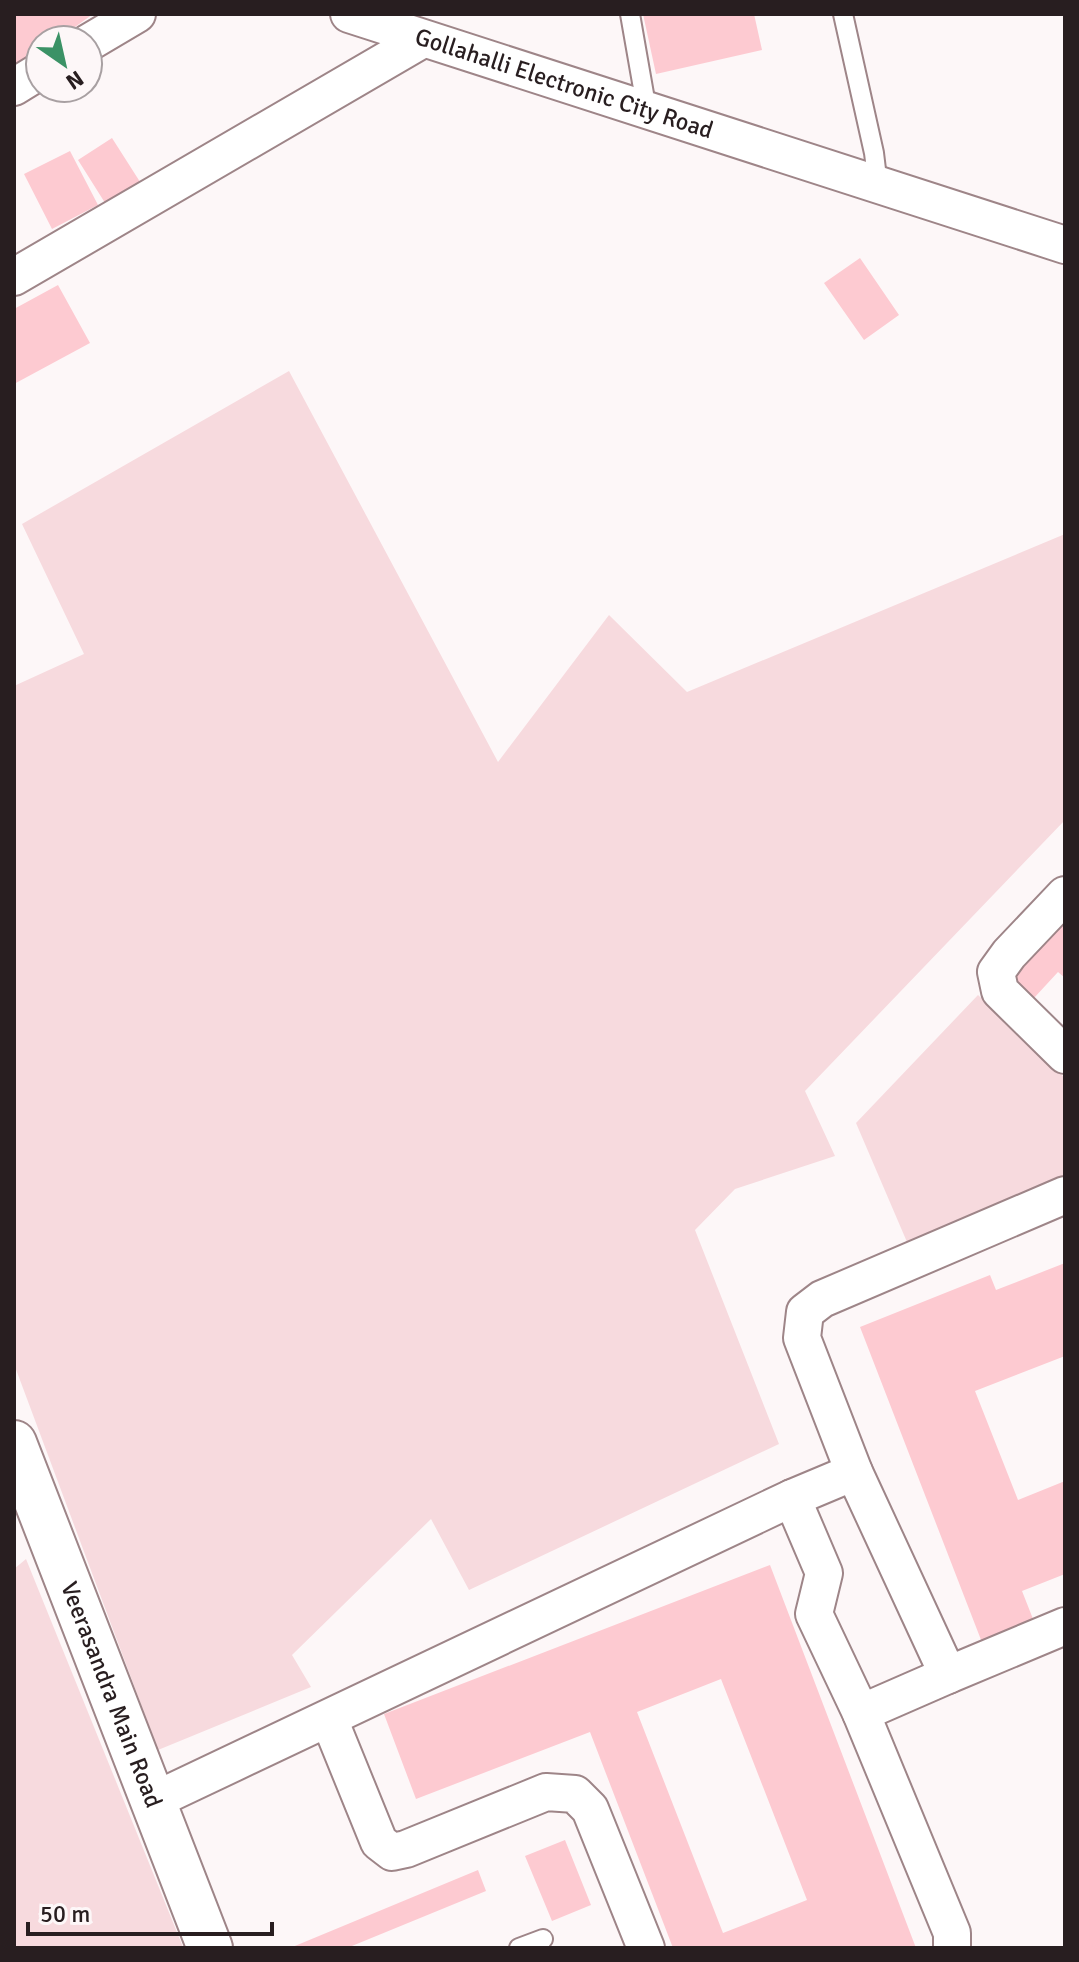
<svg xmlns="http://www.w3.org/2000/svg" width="1079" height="1962" viewBox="0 0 1079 1962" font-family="Signika,sans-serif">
<rect width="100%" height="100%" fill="#fdf7f8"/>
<path fill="#f7dade" d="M289,371l209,391 111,-147 78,77 378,-158v286l-260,271 30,65 -100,33 -40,41 84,214 -310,146 -38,-71 -139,136 19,32 -153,63 -144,-386v-678l70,-32 -62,-130z
M978,995l87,83v102l-158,62 -51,-119z
M26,1559l157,388 -1,1h-168v-379z"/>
<path fill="#fdcad1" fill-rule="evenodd" d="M14,14h79l-36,26h-17v12l-23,17 -3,-4z
M643,14h111l8,36 -106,24z
M112,138l30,47 -35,21 -29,-46z
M70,151l28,54 -46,24 -28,-55z
M860,258l39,57 -35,25 -40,-57z
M58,285l32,58 -76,41v-75z
M1065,914v64l-7,-6 -24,26 -25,-22z
M1065,1263v93l-90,35 43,109 47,-19v93l-43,17 13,33 -52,21 -123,-318 130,-52 6,15z
M770,1565l146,383h-243l-83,-216 -174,67 -32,-85zM721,1679l86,221 -84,33 -86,-221z
M565,1840l26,65 -39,16 -27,-65z
M478,1870l8,21 -139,57h-57z"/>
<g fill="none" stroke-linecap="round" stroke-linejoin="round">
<g stroke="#9e8588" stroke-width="22">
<path id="service" d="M630,14l17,97
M843,14l31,139 4,33
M519,1948l24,-9"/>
</g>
<g stroke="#9e8588" stroke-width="40">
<g id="minor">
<path id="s1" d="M349,14l716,231"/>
<path d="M88,43l49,-29"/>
<path d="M14,87l26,-16"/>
<path d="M14,277l409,-238"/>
<path d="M1065,895l-56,59 -13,18 4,19 65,64"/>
<path d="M1065,1195l-243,104 -17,13 -3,26 52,134 94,203 117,-49"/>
<path d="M792,1498l32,75 -10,41 47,99 91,220v15"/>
<path d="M861,1713l87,-38"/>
<path d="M329,1719l50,123 13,10 14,-3 140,-57 29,2 15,15 56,139"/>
<path d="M151,1802l641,-304 62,-26"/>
</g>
</g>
<g stroke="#9e8588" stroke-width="48">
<g id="tertiary">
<path id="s2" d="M14,1443l196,505"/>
</g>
</g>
<use href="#service" stroke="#fff" stroke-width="18"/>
<use href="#minor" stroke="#fff" stroke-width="36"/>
<use href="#tertiary" stroke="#fff" stroke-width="44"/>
</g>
<g text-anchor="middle" stroke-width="8" stroke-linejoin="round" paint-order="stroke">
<g font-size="24" fill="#281e20" stroke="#fdf7f8">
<text dy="8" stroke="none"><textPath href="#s1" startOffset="226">Gollahalli Electronic City Road</textPath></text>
<text dy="8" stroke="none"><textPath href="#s2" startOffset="270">Veerasandra Main Road</textPath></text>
</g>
</g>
<rect width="1079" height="1962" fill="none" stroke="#281e20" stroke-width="32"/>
<g transform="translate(64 64) rotate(146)"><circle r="38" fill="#fdf7f8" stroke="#a8a0a2" stroke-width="2"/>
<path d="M0-6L14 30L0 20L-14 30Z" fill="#3b9266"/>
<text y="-12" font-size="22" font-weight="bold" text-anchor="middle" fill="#281e20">N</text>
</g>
<path d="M28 1922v12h244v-12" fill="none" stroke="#281e20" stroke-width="4"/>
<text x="40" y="1922" font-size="24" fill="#281e20" stroke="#fdf7f8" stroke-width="6" paint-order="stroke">50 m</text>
</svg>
